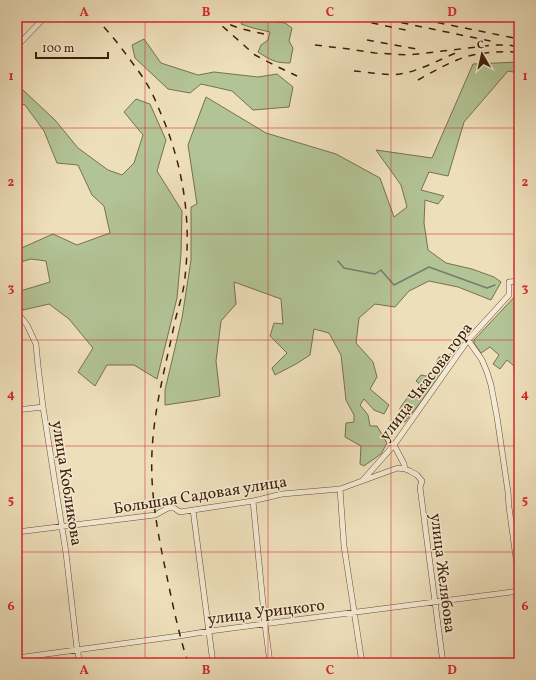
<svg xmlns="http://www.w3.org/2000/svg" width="536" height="680" viewBox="0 0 536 680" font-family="Vollkorn,serif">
<rect width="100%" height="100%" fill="#eedfbb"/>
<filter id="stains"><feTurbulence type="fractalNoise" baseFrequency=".005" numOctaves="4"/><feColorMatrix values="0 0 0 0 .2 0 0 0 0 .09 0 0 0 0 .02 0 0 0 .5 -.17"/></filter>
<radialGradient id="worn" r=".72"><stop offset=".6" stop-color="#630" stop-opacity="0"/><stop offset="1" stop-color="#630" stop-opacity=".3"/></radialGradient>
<path fill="#b2c395" stroke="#78704e" d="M246,17l39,6 7,5 -3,13 4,7 -3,15c-16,0 -19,-3 -32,-11l3,-7 7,-5 2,-8 -17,-4 -12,-4z
M144,39l17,24 37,12 16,-3 44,5 19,-3 16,13 -4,20 -36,3 -21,-19 -31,-7 -11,9 -22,-4 -33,-31 -3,-13z
M519,62v11l-11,-2 -44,51 -16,54 -19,-4 -8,18 23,6 -6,8 -13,-4 -1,23 4,27 18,13 26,6 22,8 7,5 -10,18 -33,-13 -29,-6 -20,10 -14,16 -20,-3 -16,14 -3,25 17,19 4,15 -7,12 19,16 -5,9 -10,-4 -10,-11 -4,6 8,10 2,11h7l10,17 -6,11 -17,12 -4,-2 1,-18 -16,-9 1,-14 8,-1v-7l-8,-15 -5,-45 -12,-22 -15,-4 -4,26 -14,9 -21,11 -3,-7 15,-15 -17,-17 4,-13 9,1 -2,-25 -47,-17 2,22 -15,17 -5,40 4,35 -21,4 -34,5v-15l17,-72 9,-58v-53l6,-3 -9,-59 18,-48 60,36 70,21 44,24 14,39 13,-10 -6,-22 -25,-35 56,8 41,-94z
M17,86l7,5 31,29 23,28 30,22 14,5 12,-12 9,-28 -19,-23 12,-13 14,5 16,36 -9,31 25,40 -1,43 -4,44 -20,81 -23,-14h-27l-12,21 -17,-14 15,-24 -24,-29 -20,-15 -26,6 -6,-11v-7l33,-10 -4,-21 -15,-2 -14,4v-13l36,-16 24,11 33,-12 -6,-27 -12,-11 -14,-30 -21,-2 -13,-32 -19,-26 -8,-2z
M519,292v85l-5,-3v-8l-7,-6 -7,9 -7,-5 6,-9 -9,-8 -9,6 -7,-10v-3z
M451,354l-3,10 -28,39 -15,19 -5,-1v-13l10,-14 8,4 6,-8 -1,-3 -7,-6 5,-6 5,1 7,-7 6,-12z"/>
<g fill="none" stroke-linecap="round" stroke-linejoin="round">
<path stroke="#757d6f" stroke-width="1.5" d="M338,261l6,7 31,6 6,-4 13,15 35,-18 58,21 8,-3
M516,296l3,1"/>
<g stroke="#6a4e35" stroke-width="6">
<path id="minor" d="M17,46l28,-29
M17,312l10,13 9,19 2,22 5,41 23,146 11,96 3,14
M468,340l14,20 5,12 4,13 6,32 11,75 1,15 10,73
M17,410l26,-3
M394,445l10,19 1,5
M363,480l31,-35 74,-105 41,-45v-13l10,-1
M340,489l4,57 18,117
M253,501l12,123 5,39
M193,510l20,153
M17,532l138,-17 13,-7h6l6,4 73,-11 29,-7 58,-5 52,-19 6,-2 7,1 5,2 7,4 5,6 -2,6 23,176
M17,658l162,-22 31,-5 309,-40"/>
</g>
<use href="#minor" stroke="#f4ead3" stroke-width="5"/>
<path stroke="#3e1e08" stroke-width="1.5" stroke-dasharray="7 7" stroke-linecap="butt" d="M94,17c14,13 26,29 37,44 5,7 10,13 14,20 8,12 13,26 19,40 21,53 28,106 20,164 -2,12 -6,24 -9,36 -9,44 -21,86 -23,131 -2,42 6,83 15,125 6,29 12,58 21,86
M212,17l43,38 23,12 19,9
M344,17l66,14
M374,17l121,25
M410,17l109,22
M218,18c14,10 33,13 50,17
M367,40l55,10
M315,45l34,4 26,4 34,2 85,-10h14l11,2
M354,71c15,1 31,5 46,3 17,-2 41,-15 58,-22
M418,80c12,-7 25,-14 39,-20 19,-8 42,-9 62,-8"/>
</g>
<path fill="none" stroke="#d62828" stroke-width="1" stroke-opacity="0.55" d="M145,17v646M268,17v646M391,17v646M17,128h502M17,234h502M17,340h502M17,446h502M17,552h502"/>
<g text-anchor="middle" stroke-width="3" stroke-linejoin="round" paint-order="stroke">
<g font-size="16" fill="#3e1e08" stroke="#f4ead3">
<text transform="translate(425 381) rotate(-53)" y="6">улица Чкасова гора</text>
<text transform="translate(68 483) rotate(81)" y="6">улица Кобликова</text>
<text transform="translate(200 494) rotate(-9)" y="6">Большая Садовая улица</text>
<text transform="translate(444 573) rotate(83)" y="6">улица Желябова</text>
<text transform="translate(266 611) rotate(-7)" y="6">улица Урицкого</text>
</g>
</g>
<rect width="536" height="680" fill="none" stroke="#eedfbb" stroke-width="44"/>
<g transform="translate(482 54) rotate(351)" stroke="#f4ead3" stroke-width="3" paint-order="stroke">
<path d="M0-3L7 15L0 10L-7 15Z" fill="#3e1e08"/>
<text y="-6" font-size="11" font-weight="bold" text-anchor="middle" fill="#3e1e08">С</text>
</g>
<path d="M36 52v6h72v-6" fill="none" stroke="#3e1e08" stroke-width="2"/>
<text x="42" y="52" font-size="12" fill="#3e1e08" stroke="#f4ead3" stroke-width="3" paint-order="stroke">100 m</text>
<rect x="22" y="22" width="492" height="636" fill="none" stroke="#d62828" stroke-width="1.5"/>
<g font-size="13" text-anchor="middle" font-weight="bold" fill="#d62828">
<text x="84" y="16">A</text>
<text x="206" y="16">B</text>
<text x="330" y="16">C</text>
<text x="452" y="16">D</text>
<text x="11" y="80">1</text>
<text x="525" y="80">1</text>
<text x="11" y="186">2</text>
<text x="525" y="186">2</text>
<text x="11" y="292">3</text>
<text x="525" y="292">3</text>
<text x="11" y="398">4</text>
<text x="525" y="398">4</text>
<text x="11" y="504">5</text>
<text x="525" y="504">5</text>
<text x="11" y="610">6</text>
<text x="525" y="610">6</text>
<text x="84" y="674">A</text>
<text x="206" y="674">B</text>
<text x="330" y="674">C</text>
<text x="452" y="674">D</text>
</g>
<rect width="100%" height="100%" filter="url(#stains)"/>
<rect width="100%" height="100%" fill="url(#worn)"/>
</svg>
